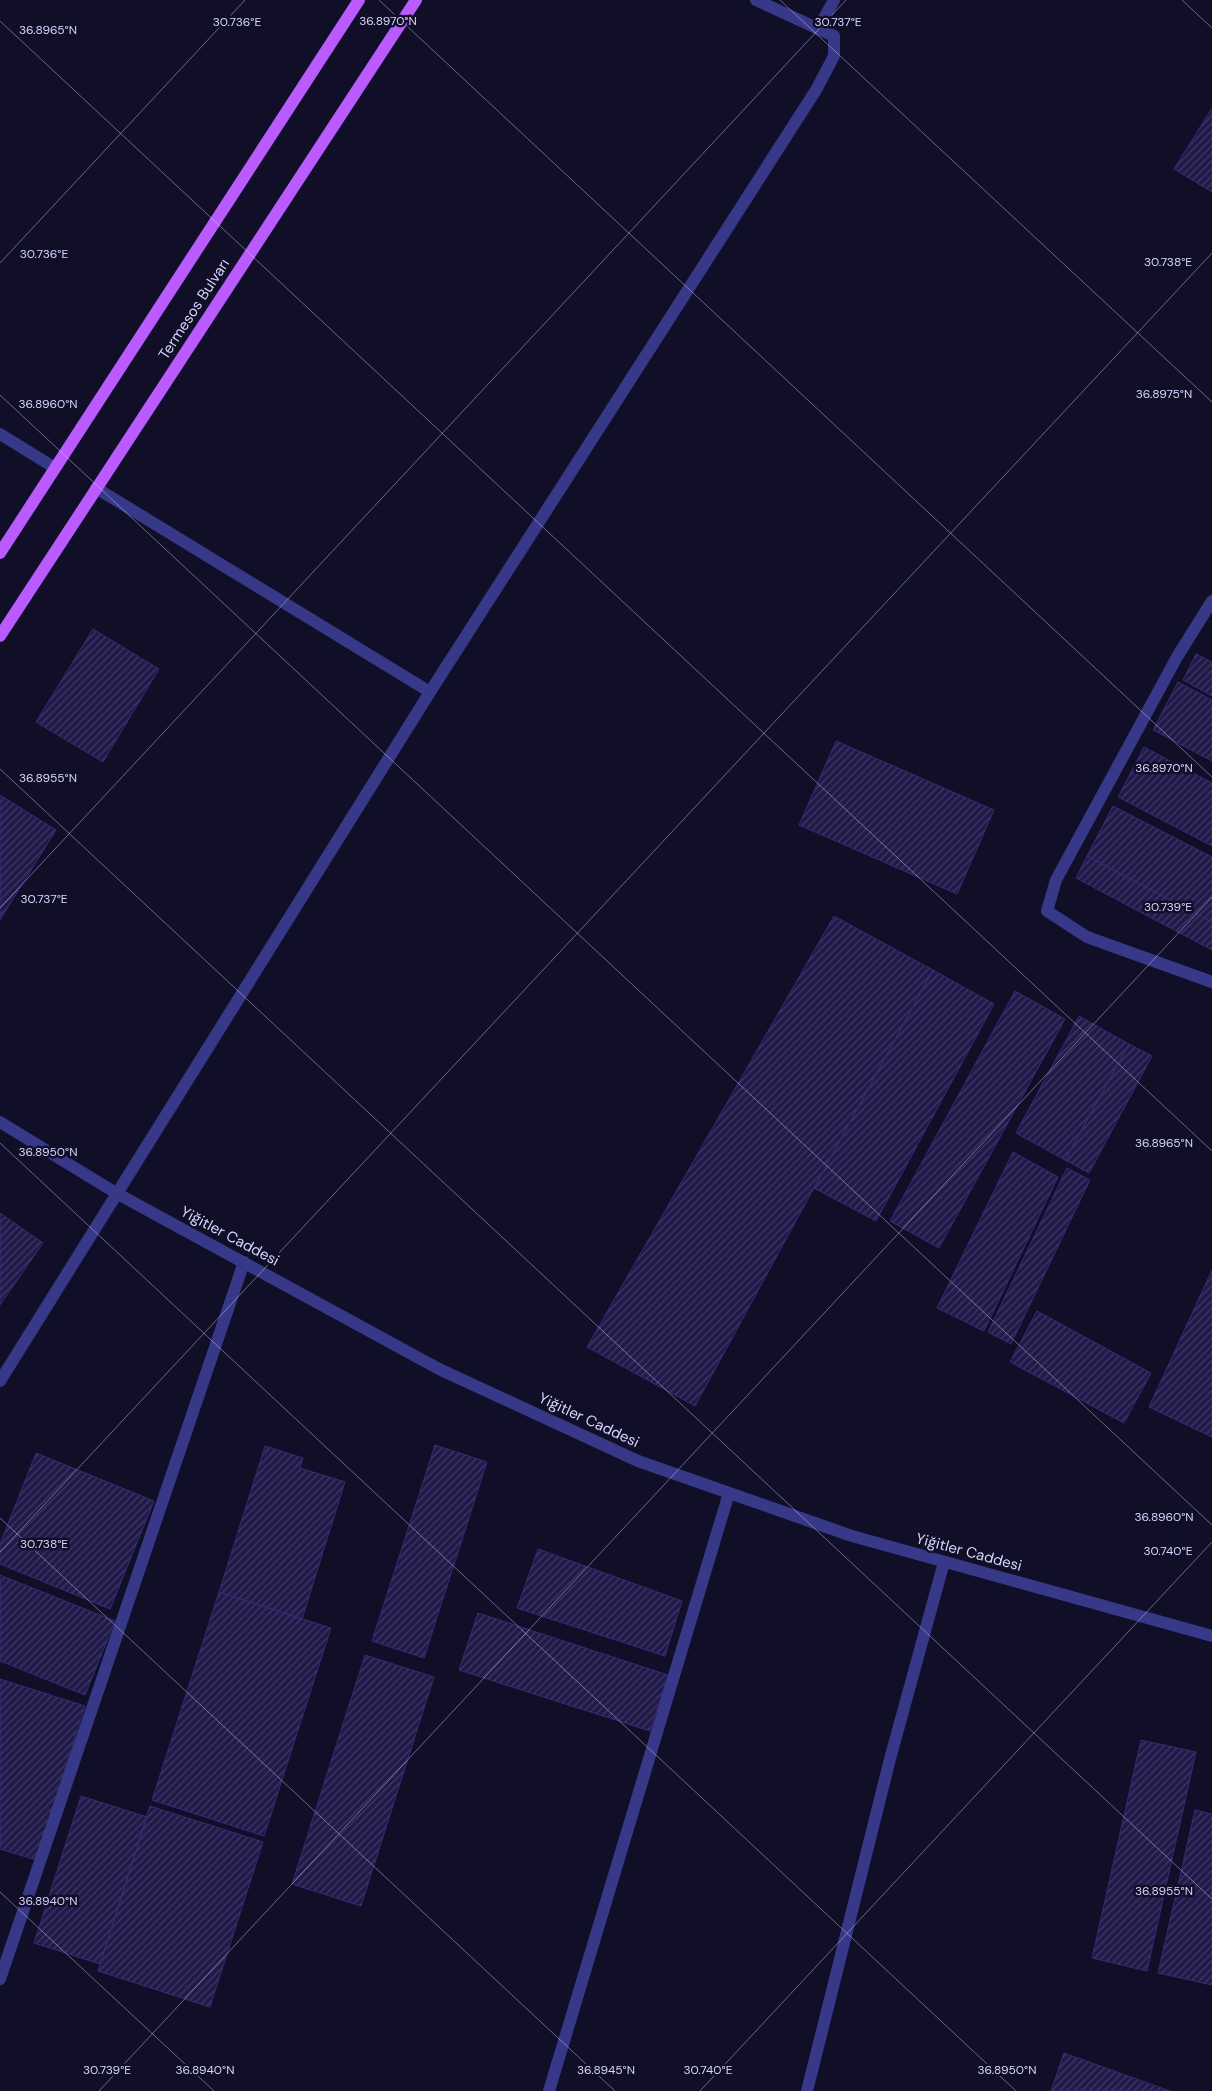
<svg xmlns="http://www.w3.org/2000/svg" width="1212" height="2091" viewBox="0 0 1212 2091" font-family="'DM Sans',sans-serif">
<defs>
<pattern id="building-hatch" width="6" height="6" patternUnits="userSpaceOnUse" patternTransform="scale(1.25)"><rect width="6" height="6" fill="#211949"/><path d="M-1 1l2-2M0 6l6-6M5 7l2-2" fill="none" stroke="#403a64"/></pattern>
</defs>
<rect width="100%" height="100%" fill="#110e27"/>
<path fill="url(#building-hatch)" stroke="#362a76" d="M1212,108v84l-38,-23z
M93,629l66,40 -56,93 -67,-40z
M1196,654l16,8v34l-29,-16z
M1178,682l34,18v61l-59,-31z
M836,741l158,69 -37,84 -158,-69z
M1144,747l68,36v63l-94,-49z
M0,795l56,35 -56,90z
M1113,806l99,51v65l-125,-66z
M1087,856l125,66v28l-136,-72z
M834,916l99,54 -238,436 -108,-59z
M933,970l61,34 -118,217 -62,-33z
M1015,991l50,28 -126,229 -49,-27z
M1079,1016l50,28 -64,116 -49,-27z
M1129,1044l23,12 -63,117 -24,-13z
M1013,1152l45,25 -74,154 -47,-23z
M1067,1168l23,12 -79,164 -23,-12z
M0,1213l43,30 -43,62z
M1212,1270v167l-63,-30z
M1037,1311l114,62 -27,50 -114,-61z
M435,1445l52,17 -63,196 -52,-17z
M265,1446l38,12 -3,10 45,14 -43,137 -83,-27z
M36,1453l118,48 -44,108 -110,-45v-20z
M538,1549l144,52 -17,55 -148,-48z
M0,1575l115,46 -30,74 -85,-34z
M219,1592l112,36 -67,208 -112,-36z
M478,1613l190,62 -18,56 -191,-61z
M365,1655l69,22 -73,229 -69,-22z
M0,1679l85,27 -49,154 -36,-11z
M1141,1740l55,12 -49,219 -55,-13z
M81,1796l66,21 -47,147 -66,-21z
M150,1806l113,36 -53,165 -112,-36z
M1195,1810l17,4v171l-54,-12z
M1064,2053l106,38h-119z"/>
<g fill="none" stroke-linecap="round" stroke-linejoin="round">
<path stroke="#373888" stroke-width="12" d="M818,29l16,-29
M0,1979l244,-717"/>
<path stroke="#373888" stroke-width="12" d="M0,434l55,34
M96,488l334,204
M1212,601l-35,56 -121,223 -9,31 40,26 125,45
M0,1122l116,71 323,176 199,92 214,75 360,100
M0,1381l430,-689 386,-602 18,-34v-20l-78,-36
M549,2091l180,-598
M807,2091l83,-332 54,-197"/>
<path stroke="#ba5bff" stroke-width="12" d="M0,553l359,-553
M0,636l416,-636"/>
</g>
<path fill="none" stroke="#d7d4ff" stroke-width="1" stroke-opacity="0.45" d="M379,0l833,777M780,0l432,402M1182,0l30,28M0,21l1212,1130M0,263l245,-263M0,395l1212,1130M0,769l1212,1130M0,908l846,-908M0,1143l1016,948M0,1518l615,573M0,1552l1212,-1299M0,1892l214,199M99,2091l1113,-1194M700,2091l512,-549"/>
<g text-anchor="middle" stroke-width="5" stroke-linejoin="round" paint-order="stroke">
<g font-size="15" fill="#d7d4ff" stroke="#110e27">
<text transform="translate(194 309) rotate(-57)" y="5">Termesos Bulvarı</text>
<text transform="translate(230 1236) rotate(28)" y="5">Yiğitler Caddesi</text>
<text transform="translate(589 1420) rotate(25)" y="5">Yiğitler Caddesi</text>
<text transform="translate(969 1552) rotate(15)" y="5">Yiğitler Caddesi</text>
</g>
</g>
<g font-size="12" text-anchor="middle" fill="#d7d4ff" stroke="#110e27" stroke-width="5" stroke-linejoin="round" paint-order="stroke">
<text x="388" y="25">36.8970°N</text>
<text x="838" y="26">30.737°E</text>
<text x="237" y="26">30.736°E</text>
<text x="48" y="34">36.8965°N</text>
<text x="44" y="258">30.736°E</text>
<text x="1168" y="266">30.738°E</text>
<text x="1164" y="398">36.8975°N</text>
<text x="48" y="408">36.8960°N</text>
<text x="1164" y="772">36.8970°N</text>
<text x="48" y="782">36.8955°N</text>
<text x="44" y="903">30.737°E</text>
<text x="1168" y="911">30.739°E</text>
<text x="1164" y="1147">36.8965°N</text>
<text x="48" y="1156">36.8950°N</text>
<text x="1164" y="1521">36.8960°N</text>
<text x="44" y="1548">30.738°E</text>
<text x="1168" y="1555">30.740°E</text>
<text x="1164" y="1895">36.8955°N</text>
<text x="48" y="1905">36.8940°N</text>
<text x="107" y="2074">30.739°E</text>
<text x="708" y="2074">30.740°E</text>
<text x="205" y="2074">36.8940°N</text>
<text x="606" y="2074">36.8945°N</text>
<text x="1007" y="2074">36.8950°N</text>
</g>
</svg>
